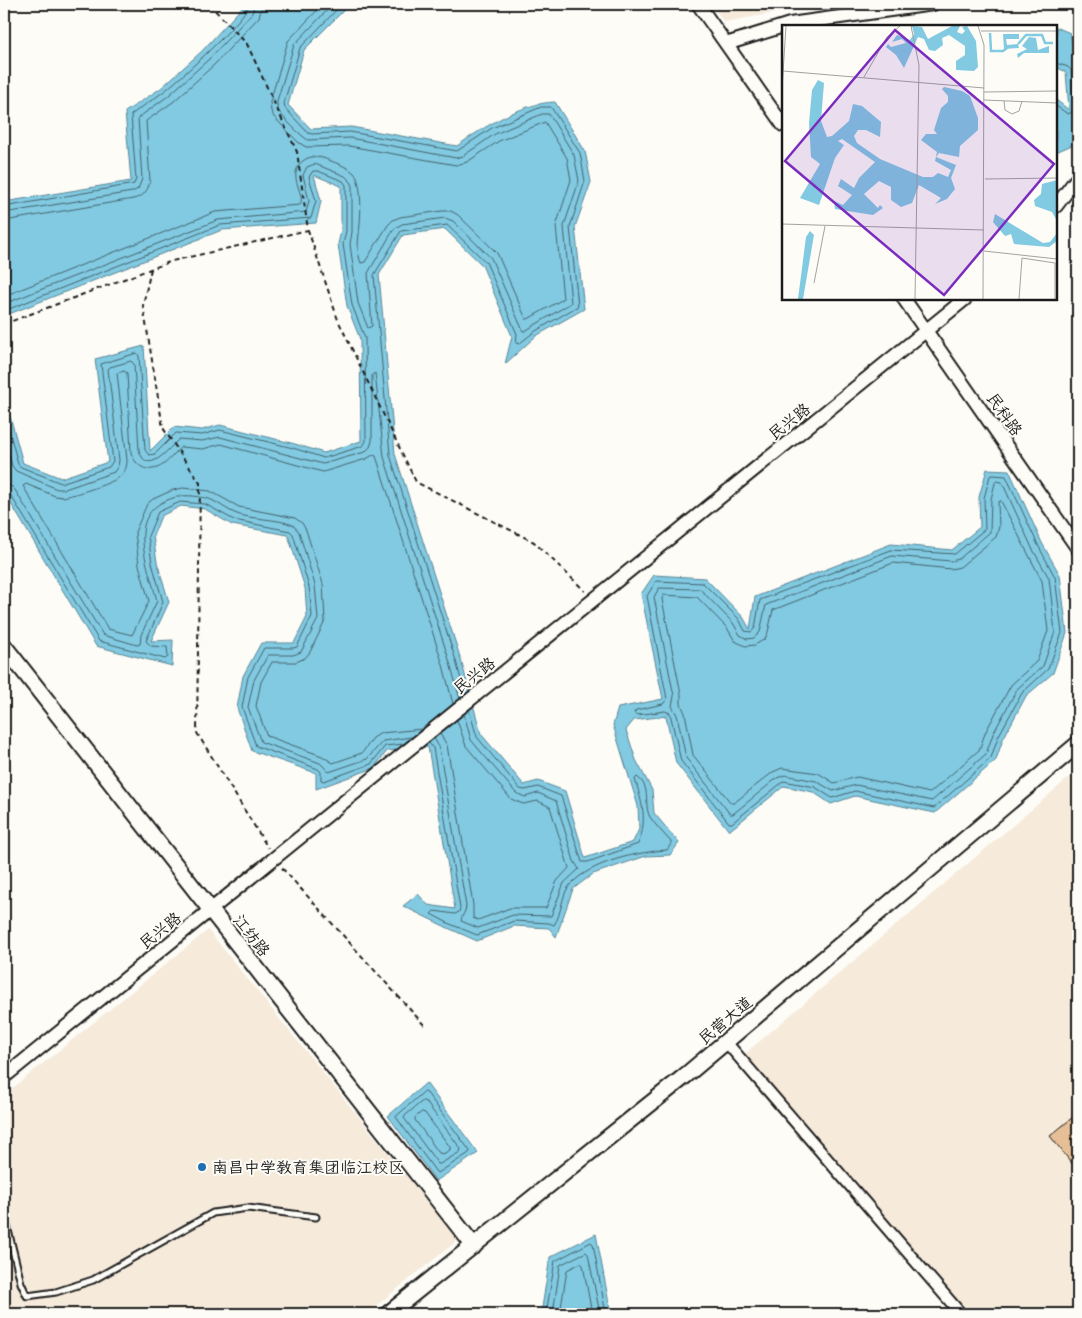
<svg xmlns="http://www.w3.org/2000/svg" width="1082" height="1318" viewBox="0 0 1082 1318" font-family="Mali,'LXGW WenKai TC',sans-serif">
<rect width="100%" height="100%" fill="#fdfcf7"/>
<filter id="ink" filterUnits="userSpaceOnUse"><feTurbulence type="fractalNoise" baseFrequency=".02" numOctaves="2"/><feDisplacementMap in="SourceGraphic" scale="10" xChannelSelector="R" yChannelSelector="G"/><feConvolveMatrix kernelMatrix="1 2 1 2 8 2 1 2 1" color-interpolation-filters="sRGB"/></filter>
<g filter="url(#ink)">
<path fill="#f6eada" d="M711,4h113l-100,18z
M1078,770v544h-120l-218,-256z
M208,930l250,310 -92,74h-362v-219z"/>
<path fill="#81cae2" stroke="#598493" d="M245,4h105l-46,46 -16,55 23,24 40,-2 106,19c27,-19 64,-43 98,-44l30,49 6,31 -16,45 9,82 -48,27 -31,28 7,-28 -30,-71 -37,-36 -42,6 -24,40 16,179 66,206 20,74 43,51 14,-4 27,10 20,67 48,-16 6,-13 -1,-23 -25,-81 5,-17 45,-9 -22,-105 13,-19 51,3 38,39 7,12 5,-32 136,-53 61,6 28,-23 -1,-30 8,-28 22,1 33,73 18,32 7,58 -14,40 -27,23 -23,43 -7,21 -61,53 -80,-17 -24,8 -18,-12 -29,-6 -55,45 -53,-68 -10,-47 -32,4 -8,10 10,30 16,30 2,23 25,30 -9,12 -24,1 -53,18 -20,15 -17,48 -7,-9 -35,-2 -37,15 -29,-13 -45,-22 15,-12 10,11 27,4 -27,-162 -41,4 -13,17 -58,21v-16l-64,-22 -15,-43 6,-32 18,-33h33l13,-26 -2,-29 -17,-53 -56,-10 -27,-16 -24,-3 -20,10 -8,20 4,26 12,40 -18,39 22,-1 -1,26 -76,-20 -92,-154v-88l2,-2 17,61 38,15 47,-16 -13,-103 49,-13 6,105 24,-24 28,3 18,-5 75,19 29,9 37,-12 -1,-102 -13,-33 -9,-62 3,-13v-45l-27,-11 7,26 -5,22 -94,7 -218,86v-114l127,-21 -6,-69 36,-24 41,-37z
M1056,27l14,6 5,24 3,6v81l-6,1 -16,7v-52l13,10 -3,-38 -10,-5z
M426,1083l52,70 -42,28 -48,-65z
M596,1234l15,80h-70l9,-57z"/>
<path fill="#0003" d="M1078,1112v57l-26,-33z"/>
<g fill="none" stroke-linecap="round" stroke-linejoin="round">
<path stroke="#44626b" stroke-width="1" d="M342,4l-42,44 -16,55 1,5 23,25 4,1 38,-2 107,19 35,-23 49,-21h10l29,46 5,28 -15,46 8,79 -44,26 -15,12 -3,-1 1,-9 -31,-72 -39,-37 -46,6 -27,44 16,180 66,206 9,33
M1056,63l12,4 3,3 3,38 -2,4 -4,2 -12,-8
M4,207l130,-23 2,-5 -5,-64c10,-8 22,-15 32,-23 15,-11 84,-74 86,-88
M4,213l128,-21 6,-3 4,-10 -4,-61 30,-22 41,-37 43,-46 3,-9
M4,221l129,-22c10,-2 15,-8 17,-18l-4,-60 27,-19 42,-38 44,-47 4,-13
M4,296l211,-84 85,-7c6,-11 -11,-25 -1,-40 6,-8 15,-10 24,-7 10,4 24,8 31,15 9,9 7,47 5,60 -1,11 -2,20 2,30l4,-1 23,-37 5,-5 7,-3 42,-6h9l7,4 39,38 29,66h2l35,-20 -7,-73 15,-46 -4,-22 -22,-36 -46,19 -32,21 -11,3 -107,-19 -43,1 -8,-5 -24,-25 -3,-6 -1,-9 18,-61 35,-37
M4,304l214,-84 88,-8 3,-11 -6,-26 4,-8 8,-3 30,12 7,7v49l-2,12 8,59 10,25 4,-2 -4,-53 26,-44 8,-5 43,-6 8,3 38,37 32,73h2l46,-28 -7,-77 15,-45 -5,-26 -25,-41h-7l-47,20 -32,22 -7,2 -106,-20 -42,2c-7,-4 -26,-23 -30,-30 -1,-4 -1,-5 -1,-9l17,-56 39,-41
M4,311l216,-86 91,-7 5,-17 -7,-24 4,-6h5l25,10 3,4v46l-3,13 9,61 13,33 1,103 -3,5 -39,12 -31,-10 -73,-18 -18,5 -26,-2 -21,21 -6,1 -4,-5 -6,-94 -2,-3 -36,11 12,97 -4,6 -48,16 -40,-16 -3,-3 -14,-53
M4,435l8,31 4,5 41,18h8l49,-17 4,-6 1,-6 -11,-91 2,-2 21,-6 3,3 5,86c8,28 30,-2 40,-11l23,2 18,-4 103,27 42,-12 5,-5 2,-6v-66l3,-2 9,84 66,206 10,36
M993,475l13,1 32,69 17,32 7,56 -14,36 -26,24 -24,44 -7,21 -57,50 -79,-17 -23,7 -17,-11 -31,-6 -52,42h-3l-48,-62 -11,-48 -5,-2 -28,4 -3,-2 2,-3 27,-6 4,-5 -20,-103 9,-15 47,2 36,36 6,12 6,1 4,-4 5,-28 131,-50 64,4 30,-25 -1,-31 6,-22z
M997,481l5,1 30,66 17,30 6,54 -12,34 -26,23 -24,45 -7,20 -54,47 -76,-16 -23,6 -17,-10 -31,-6 -8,3 -44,36h-3l-44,-56 -9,-43 -5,-9 2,-10 -20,-99 5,-9 41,1 33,34 7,12 7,4 7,-1 6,-6 6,-27 126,-49 59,5 8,-2 31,-27 1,-33 4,-16z
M4,484l7,2 4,4 88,145 34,10 3,-1 1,-9 16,-34c-7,-31 -32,-82 8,-100 16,-7 24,-6 41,-3 11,3 20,12 31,16 18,6 38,4 56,11l6,7 16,53 3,34 -17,33 -8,3h-25l-14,25 -6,27 13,35 59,21 9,9 38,-13 16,-18 28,-4
M4,491l6,3 89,147 66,18 3,-2 -1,-10 -16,-1 -5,-5 17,-39 -11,-39 -4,-27 10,-24 22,-10 25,2 29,16 56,11 3,3 16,53 3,29 -15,31 -4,1h-29l-16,29 -6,30 14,39 62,23 3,3v8l3,1 47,-17 14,-18 18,-2
M1001,501l41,80 6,50 -11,30 -26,24 -25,46 -7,19 -49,43 -73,-16 -23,6 -16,-10 -36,-5 -9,4 -39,31h-3l-38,-48 -8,-42 -4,-9v-10l-19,-95 1,-4 34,2 30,31 8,13 10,5 10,-1 10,-6 3,-7 5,-22 120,-47 58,6 9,-2 36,-30 3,-10 -1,-24z
M422,729l-41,4 -8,5 -11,15 -29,10 -11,-7 -55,-20 -11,-30 5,-24 11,-20h24l9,-4 5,-6 15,-31 -2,-37 -17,-54 -4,-7 -7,-5 -56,-11 -29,-16 -27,-3 -10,2 -20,9 -6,5 -12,28 4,33 10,36 -17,34 -24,-6 -85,-143 3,-2 29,12 8,1c11,-2 48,-13 56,-20 6,-4 8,-10 8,-17l-10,-87 7,-2 3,2 4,80c3,7 6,12 13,15 17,6 27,-12 37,-21l22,2 18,-5 102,28 43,-13 7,-4 3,1 67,209 10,39
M440,734l7,11 26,160v13l5,2 32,-12h36l11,-27 12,-13 -19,-61 -12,-6 -15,3 -12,-5 -45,-53 -9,-26
M434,738l5,9 27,159c0,6 -5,10 -5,15l17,7 35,-13 38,1 13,-33 15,-14 -5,-8 -18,-60 -18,-8 -13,4 -9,-4 -45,-53 -7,-26
M429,743l4,5 27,160 -1,4 -4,2 -21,-3 -3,3 19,10 27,11 37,-14 35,2 5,2c8,-11 7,-30 16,-40 21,-23 67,-33 97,-35l4,-6v-2c-7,-8 -15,-16 -21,-25 -7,-12 2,-30 -13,-40l-2,2c7,24 13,41 3,65l-50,18h-6l-21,-66 -23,-9 -13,3 -5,-1 -43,-52 -8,-27
M424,1092l3,1 43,58 -1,2 -31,20 -2,-1 -40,-55z
M423,1101l3,1 35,47 -1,3 -20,12h-2l-34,-46 1,-2z
M422,1112l3,1 25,34v3l-7,4 -4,-1 -24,-33v-2z
M546,1314l9,-53 36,-19 2,2 13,70
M553,1314l7,-49 26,-13 2,2 12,60
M560,1314l7,-44 14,-7 2,2 9,49"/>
</g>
<path fill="#e7bf97" stroke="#1c1c1c" d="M1078,1113v58l-28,-35z"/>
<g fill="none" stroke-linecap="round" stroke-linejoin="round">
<g stroke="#1c1c1c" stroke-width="9">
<path id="service" d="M4,1214l17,69 6,13 29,-4 37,-12 120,-67 35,-5 68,9"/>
</g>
<g stroke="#1c1c1c" stroke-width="14">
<path id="minor" d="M726,1042l235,272"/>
</g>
<g stroke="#1c1c1c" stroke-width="16">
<path id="tertiary" d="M698,4l85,121
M726,44l64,-20 143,-20
M1056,206l22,-29
M904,299l174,250
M4,1077l961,-778"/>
</g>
<g stroke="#1c1c1c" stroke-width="19">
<path id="secondary" d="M4,646l470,600
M388,1314l297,-238 393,-332"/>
</g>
<path stroke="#1c1c1c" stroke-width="2" stroke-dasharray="5 4" stroke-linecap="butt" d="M209,4l38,40 50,108 11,78 30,90 78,162 118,60 51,49
M151,269l-8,36 20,123 37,55 -3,250 71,115
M4,324l168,-63 136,-31
M282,868l143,158"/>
<use href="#service" stroke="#fdfcf7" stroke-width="5"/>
<use href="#minor" stroke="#fdfcf7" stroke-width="10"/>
<use href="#tertiary" stroke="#fdfcf7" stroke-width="12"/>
<use href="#secondary" stroke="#fdfcf7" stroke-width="15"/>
</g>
</g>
<circle fill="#1f6fb2" stroke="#fdfcf7" stroke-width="2" cx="202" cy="1167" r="5"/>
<g text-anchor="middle" stroke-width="4" stroke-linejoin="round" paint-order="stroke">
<g font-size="16" fill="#1c1c1c" stroke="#fdfcf7">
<text transform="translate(1005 414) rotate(55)" y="6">民科路</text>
<text transform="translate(789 421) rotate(-39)" y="6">民兴路</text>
<text transform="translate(474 675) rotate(-39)" y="6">民兴路</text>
<text transform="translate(160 930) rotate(-39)" y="6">民兴路</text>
<text transform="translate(252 935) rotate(52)" y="6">江纺路</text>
<text transform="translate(725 1020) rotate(-40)" y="6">民营大道</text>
</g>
<g font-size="16" fill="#1c1c1c" stroke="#fdfcf7" text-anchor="start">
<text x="212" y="1173">南昌中学教育集团临江校区</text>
</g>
</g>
<g transform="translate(782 25)">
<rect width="275" height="275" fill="#fdfcf7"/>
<path d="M130,1l10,1 6,12 24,-13h8l-3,6 5,2 3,-3 -3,-4 5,-1 9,15 2,26 -4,4 -18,-1v-9l9,-6v-9l-16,-11 -7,3 1,7 -8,6 -6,-1 -5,-11 -6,-2 -14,31 -8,-13 -10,-8 2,-3 3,3 15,-4 -4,-4 -10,3 5,-7 13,5 4,-6zM221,9h16v5h-13l1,6 11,-1 1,4 -15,1zM247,12l7,1 2,12 11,-4v7h-25l-6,5 -1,-4 10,-5 -5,-3zM36,55l6,3 -3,38 6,16 5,-1 17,-15 4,-17 9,2 19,16 -1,15 -14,-7h-8l-4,6 3,7 23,16 43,18h10l5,-4 10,4 3,-7 -16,-9 2,-9 -16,-12 5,-6h11l-3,-4 7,-22 7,-6v-6l-6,-7 2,-2 18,4 8,5 8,22v12l-18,16 -1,11 -20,-4 -3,4 20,8 -5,13 4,11 -8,10 -12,5 6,-6 -22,-13 -7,18 -11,4 -10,-7v-13l-12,-6 -15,13 14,14 2,-3 3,3 -10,7 -38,-6 -1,-8 9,4 9,-10 -14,-9 3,-7 13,9 5,-10 16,-16 -33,-23 -4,2 6,4 -9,13 -16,47 -19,-7 20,-34 -9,-7 -2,-34 3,-33zM275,155v41l-5,-9 -17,-6 -1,-6 7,-6 1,-10zM213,189l48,29 7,-1 7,-9v8l-8,6 -35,-3 -3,-10 -6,2 -12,-14zM28,206l4,4 -11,64h-5l8,-62z" fill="#81cae2"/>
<path fill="none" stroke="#81cae2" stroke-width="2.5" d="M208,8l1,18h12l4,-3M236,19l8,-9h16l3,8h8"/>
<path fill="none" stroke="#a3a29f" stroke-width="1" d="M129,1l8,39 -4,234M196,1l6,19 -1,254M199,6h76M0,46v-45M1,46l201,17M82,52l23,-40 13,-11M0,64l4,-63M202,67l73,-1M202,75l73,3M222,76l1,9 7,4 7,-3 3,-10M203,154l72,-1M0,199l202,6M202,226l73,8M32,258l11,-57M237,274l3,-41 33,5v36"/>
<path fill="#7b2cbf" fill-opacity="0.15" stroke="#7b2cbf" stroke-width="2.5" d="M113,5l159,134 -110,131 -159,-134z"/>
<rect width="275" height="275" fill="none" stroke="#1c1c1c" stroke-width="2.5"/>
</g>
<rect width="1082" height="1318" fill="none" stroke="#fdfcf7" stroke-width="20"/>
<rect x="10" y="10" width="1062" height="1298" fill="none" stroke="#1c1c1c" stroke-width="2" filter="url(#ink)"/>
</svg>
